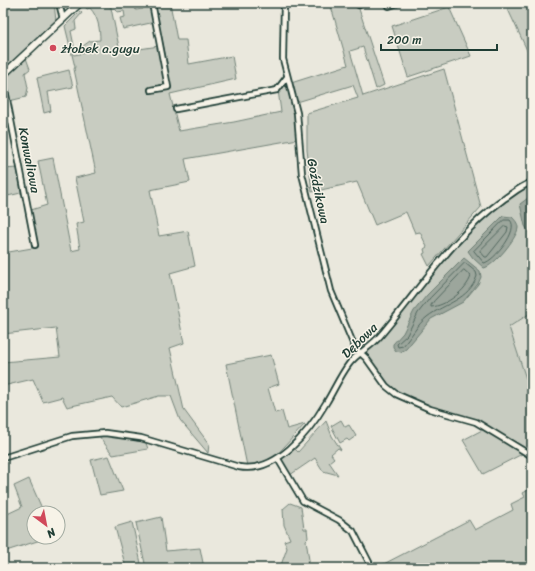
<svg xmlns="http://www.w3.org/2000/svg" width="535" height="571" viewBox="0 0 535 571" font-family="Sriracha,sans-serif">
<rect width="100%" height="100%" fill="#eae8dd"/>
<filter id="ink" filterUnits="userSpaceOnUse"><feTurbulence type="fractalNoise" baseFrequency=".025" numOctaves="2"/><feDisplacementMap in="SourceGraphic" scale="8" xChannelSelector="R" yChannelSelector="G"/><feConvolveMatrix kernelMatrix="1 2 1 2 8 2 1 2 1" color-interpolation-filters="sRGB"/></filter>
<g filter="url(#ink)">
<path fill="#d9dacf" d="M532,312v85l-23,-70z"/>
<path fill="#c8ccc1" stroke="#74847a" d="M3,3h51l2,18 -53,50z
M88,3h22l10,49 39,-6 6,22 3,-1 -14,-64h16l7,37h9l3,24 43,-8 4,23 -66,15 9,37 55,-9 47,-10 -3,-22 8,-10 8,28 4,31 -113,20 5,23 -40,8 9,46 29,-5 7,35 -25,7 14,70 -14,5 14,62 25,34 -1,9 -28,-33 -9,-24h-12l-38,11 -9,-10 -45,10 -5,-10 -19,5 -10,-23 -30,7v-24l57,-5 -4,-29 -53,6v-81l35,-6 -7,-37 16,-5 -9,-44 15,-3 18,93 9,-2 -4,-25 8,-2 -9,-44 21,-5 -22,-104 1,-2 -10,-41 15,-15 2,2 -7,8 1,8 -5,2 3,15 -2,3 2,6 10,-2 -1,-7 7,-5 10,-1c0,-12 -2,-23 -10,-32l-3,1 -3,-3z
M114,3h19l3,7 7,-1v-4l7,-2 5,19 -32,7 -3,-11 5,-1 -1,-6 -7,1z
M330,3h27l27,82 -8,4 -13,-42 -13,4 13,45 81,-27 37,138 -52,59 -6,-12 2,-1 -1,-4 3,-2 -7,-15 -5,1 -9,-21 -31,13 -18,-43 -45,10 -5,-42v-37l51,-15 -5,-13 -56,17 -6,-19 57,-18z
M448,3h11l-10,4 22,49 -63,21 -16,-51 57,-19z
M505,3h27v58z
M26,58l4,11 -5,4 3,15 -2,9 -17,4 -5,-20 2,-4z
M69,70l4,17 -25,5 3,19 -7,2 -7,-35z
M18,168l3,25 -18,4v-28z
M532,184v128l-23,15 23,70v59l-46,-29 -90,-33 -23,-25 -9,-17 86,-102 45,-46z
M271,355l8,29 -11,4 7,25 7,-2 5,18 18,-5 -31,34 -9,5 -18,3 -21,-102z
M341,420l4,7 4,-2 7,11 -7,5 -2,-2 -7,4 -9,-17z
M326,421l6,15 9,14 -3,-2 -7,6 3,4 -5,4 9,13 -15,-4 -8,-13 -25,17 -9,-16 13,-11 4,4z
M484,429l40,24 -41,21 -20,-34z
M99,436c17,0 31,3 47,7l2,6 -35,6z
M109,456l14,35 -23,4 -9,-35z
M29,479l15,34h-10v24h16l-47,15v-36l19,-9 -8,-21z
M532,488v80h-156l93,-48 6,10 38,-20 -2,-6 14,-7 -2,-4z
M290,503l11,4 3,22h3l1,9 -2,2 3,20 -2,1 2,7h-29l7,-20 -3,-7 6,-2 -6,-14 -1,-16z
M161,517l5,34 34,-3 4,20h-58l-10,-45z
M132,522l10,46h-16l-11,-41z"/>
<path fill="#9ca69c" stroke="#6a7c72" d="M532,195v41l-7,-10 -5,-22z
M503,216l9,1c3,3 6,6 6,11 -1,10 -24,38 -34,40l-11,-10 -5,-7z
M464,258l16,13 1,6 -3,7 -15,18 -32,17 -25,30 -5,3 -5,-1 -3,-4v-3l10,-11 11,-22 13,-16z"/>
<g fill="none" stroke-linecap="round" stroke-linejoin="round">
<path stroke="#51675e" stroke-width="1" d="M504,220h6c10,10 -16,41 -26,43l-10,-12z
M505,226l3,1 -1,5 -20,25h-2l-5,-6z
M465,263l11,9 1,4c-8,24 -32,27 -50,41 -9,7 -16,20 -24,29l-5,1 -1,-3 10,-9 11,-22 12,-15z
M464,270l7,6c-4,14 -25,30 -40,31v-2l3,-4z"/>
<path stroke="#6a7c72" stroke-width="1" d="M384,327l22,-26"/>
<g stroke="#1f3d34" stroke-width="8">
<path id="street" d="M59,3l4,16
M284,3l-1,56 14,54 5,61 29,117 24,57 11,10 20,28 10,8 34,15 46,13 56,34
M359,3v2
M389,6l9,-3
M3,79l32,166
M151,90l17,-3 -16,-84
M176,109l101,-19 10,-13
M3,458l69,-22 33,-3 36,5 98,29c37,7 70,-35 87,-64 8,-13 14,-27 23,-39 8,-11 22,-17 31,-28 40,-47 73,-100 124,-137 9,-6 17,-13 28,-17
M278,459l25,42 36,19 14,11 19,37"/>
</g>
<g stroke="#1f3d34" stroke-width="9">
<path id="secondary" d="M3,75l77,-72"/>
</g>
<use href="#street" stroke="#f7f3e8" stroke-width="4.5"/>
<use href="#secondary" stroke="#f7f3e8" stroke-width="6"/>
</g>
</g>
<circle fill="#d1495b" stroke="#f7f3e8" stroke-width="1.5" cx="53" cy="48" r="4"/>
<g text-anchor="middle" stroke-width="3" stroke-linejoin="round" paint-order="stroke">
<g font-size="13" fill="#1f3d34" stroke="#f7f3e8" text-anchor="start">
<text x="61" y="53">żłobek a.gugu</text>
</g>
<g font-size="13" fill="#1f3d34" stroke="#f7f3e8">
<text transform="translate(30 160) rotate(79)" y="5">Konwaliowa</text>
<text transform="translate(319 191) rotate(78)" y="5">Goździkowa</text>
<text transform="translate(359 340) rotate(-44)" y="5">Dębowa</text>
</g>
</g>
<rect width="535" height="571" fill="none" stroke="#f7f3e8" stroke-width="16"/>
<rect x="8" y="8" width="519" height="555" fill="none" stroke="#1f3d34" stroke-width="1.5" filter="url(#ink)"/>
<g transform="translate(46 525) rotate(148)"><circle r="19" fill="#f7f3e8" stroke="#a1aaa0"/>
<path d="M0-3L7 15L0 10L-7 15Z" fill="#d1495b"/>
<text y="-6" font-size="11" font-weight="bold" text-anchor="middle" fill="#1f3d34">N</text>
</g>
<path d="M381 44v6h116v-6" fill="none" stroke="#1f3d34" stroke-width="2"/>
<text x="387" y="44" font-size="12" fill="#1f3d34" stroke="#f7f3e8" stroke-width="3" paint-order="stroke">200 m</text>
</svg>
